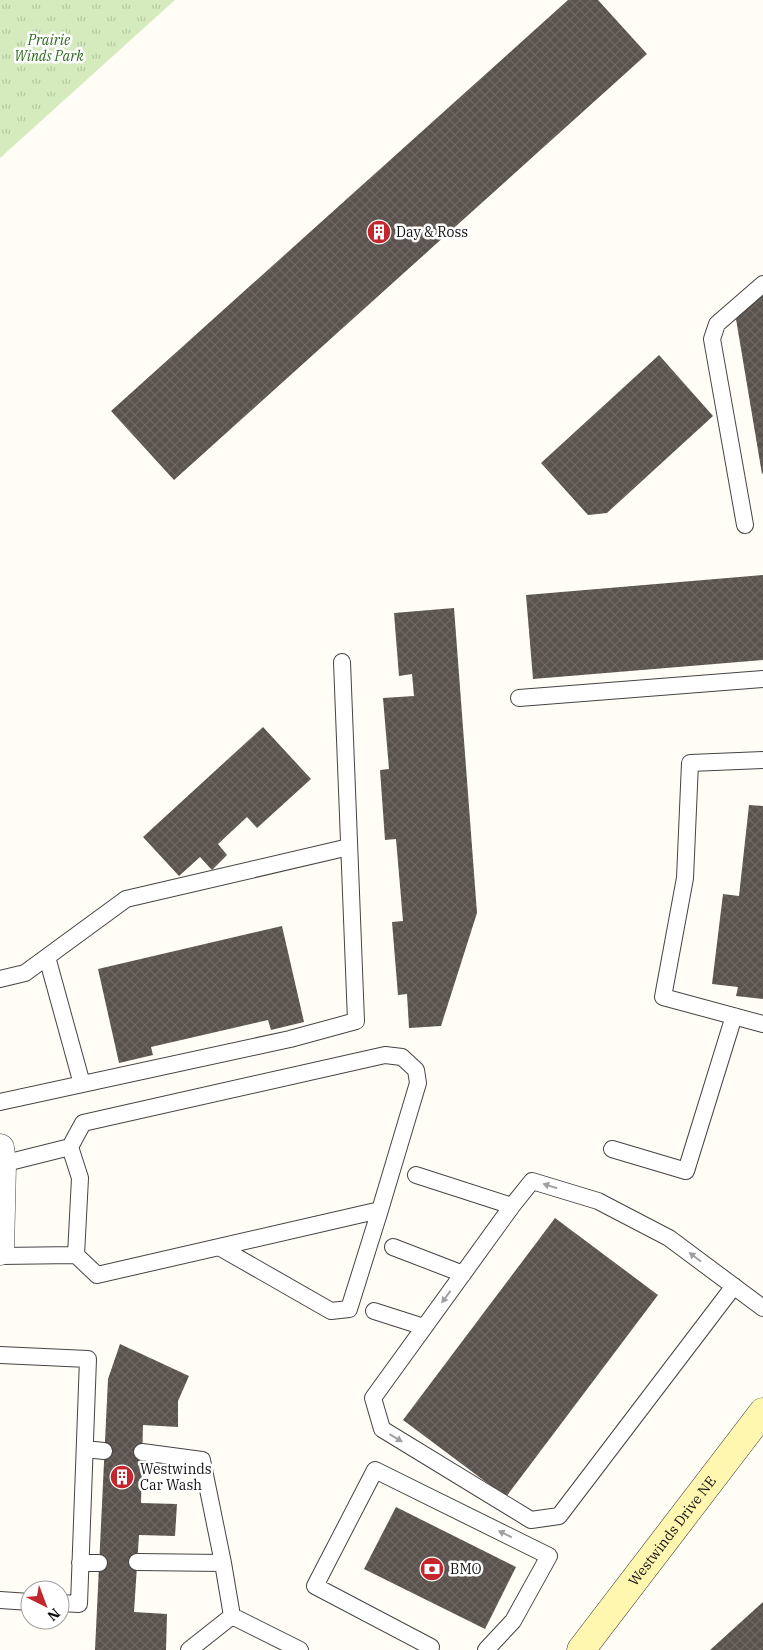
<svg xmlns="http://www.w3.org/2000/svg" width="763" height="1650" viewBox="0 0 763 1650" font-family="'IBM Plex Serif',serif">
<defs>
<pattern id="grass-tufts" width="24" height="20" patternUnits="userSpaceOnUse" patternTransform="scale(1.25)"><rect width="24" height="20" fill="#d5ebbd"/><path d="M3 7l-1-3M5 7V3M7 7l1-3M15 17l-1-3M17 17v-4M19 17l1-3" fill="none" stroke="#b6c8a1"/></pattern>
<pattern id="building-cross-hatch" width="8" height="8" patternUnits="userSpaceOnUse" patternTransform="scale(1.25)"><rect width="8" height="8" fill="#5a524d"/><path d="M0 0l8 8M0 8l8-8" fill="none" stroke="#6d6662"/></pattern>
</defs>
<rect width="100%" height="100%" fill="#fffdf5"/>
<path fill="url(#grass-tufts)" d="M0,0h175l-175,158z"/>
<path fill="url(#building-cross-hatch)" d="M568,0h30l49,54 -473,426 -63,-69z
M763,294v179l-1,1 -26,-155z
M659,355l54,61 -106,97 -19,2 -47,-52z
M763,575v85l-230,19 -7,-84z
M454,608l23,305 -36,113 -32,2 -2,-34 -9,1 -6,-73 11,-1 -7,-82 -11,1 -5,-70 9,-1 -6,-71 31,-2 -2,-22 -13,2 -5,-63z
M263,727l48,52 -54,49 -10,-11 -29,27 9,11 -15,15 -12,-13 -21,19 -36,-39z
M749,805l14,1v193l-27,-3 2,-9 -26,-3 11,-90 16,2z
M282,926l22,96 -33,8 -3,-10 -117,27 2,8 -34,8 -21,-94z
M555,1218l103,77 -152,202 -103,-77z
M120,1344l69,32 -11,25v26l-35,-2 -2,78 36,1 -2,32 -36,-1 -5,77 33,2 -1,36h-71l13,-271z
M396,1507l120,60 -31,62 -121,-60z
M763,1602v48h-53z"/>
<g fill="none" stroke-linecap="round" stroke-linejoin="round">
<g stroke="#444" stroke-width="18">
<path id="lane" d="M745,525l-33,-186 5,-15 46,-40
M519,698l244,-19
M763,760l-73,3 -5,115 -22,119 100,27
M47,957l35,127
M0,979l25,-6 101,-74 223,-52
M0,1102l290,-63 66,-18 -14,-359
M70,1147l13,-24 302,-68 17,2 14,13 2,13 -38,127 -283,65 -21,-20
M612,1149l74,22 48,-155
M416,1175l96,31
M219,1247l112,64 18,-2 31,-99
M393,1247l70,27
M0,1256l76,-1 4,-77 -10,-31 -68,17
M734,1286l-175,230 -28,4 -149,-91 -9,-31 139,-192 20,-25 66,20 71,37 94,70
M374,1311l50,16
M0,1355l88,4 -9,245 -19,-1
M85,1449l19,2
M142,1452l60,8 21,103
M137,1562l86,1 9,53
M80,1563h19
M0,1600l30,2
M431,1647l-116,-61 60,-116 174,86 -36,65 -27,29
M189,1650l43,-34 68,34"/>
</g>
<g stroke="#444" stroke-width="29">
<path id="street" d="M0,1148l2,16 -2,87"/>
</g>
<g stroke="#333" stroke-width="29">
<g id="secondary">
<path id="s1" d="M581,1650l182,-238"/>
</g>
</g>
<use href="#lane" stroke="#fff" stroke-width="16"/>
<use href="#street" stroke="#fff" stroke-width="28"/>
<use href="#secondary" stroke="#fff6b0" stroke-width="28"/>
</g>
<defs><path id="oneway-solid" d="M-6-.8H1V-3.2L6.5 0L1 3.2V.8H-6Z" transform="scale(1.25)"/></defs>
<g fill="#a0a0a0">
<use href="#oneway-solid" transform="translate(550 1186) rotate(-162)"/>
<use href="#oneway-solid" transform="translate(695 1257) rotate(-143)"/>
<use href="#oneway-solid" transform="translate(446 1297) rotate(126)"/>
<use href="#oneway-solid" transform="translate(396 1438) rotate(31)"/>
<use href="#oneway-solid" transform="translate(505 1534) rotate(-154)"/>
</g>
<defs>
<g id="building-disc" transform="scale(1.25)"><circle r="9.5" fill="#c4262e" stroke="#fff"/><path d="M-4-6H4V6H1V3H-1V6H-4ZM-2.5-4.3h1.7v1.8h-1.7ZM.8-4.3h1.7v1.8H.8ZM-2.5-1h1.7V.8h-1.7ZM.8-1h1.7V.8H.8Z" fill="#fff"/></g>
<g id="bank-disc" transform="scale(1.25)"><circle r="9.5" fill="#c4262e" stroke="#fff"/><path d="M-6-4H6V4H-6ZM0-2.3a2.3 2.3 0 1 0 0 4.6a2.3 2.3 0 1 0 0-4.6Z" fill="#fff"/></g>
</defs>
<g fill-rule="evenodd">
<use href="#building-disc" x="379" y="232"/>
<use href="#building-disc" x="122" y="1477"/>
<use href="#bank-disc" x="432" y="1569"/>
</g>
<g text-anchor="middle" stroke-width="5" stroke-linejoin="round" paint-order="stroke">
<g font-size="14" font-style="italic" fill="#2f6b1f" stroke="#fff">
<text x="49" y="45">Prairie<tspan x="49" dy="16">Winds Park</tspan></text>
</g>
<g font-size="14" fill="#111" stroke="#fff" text-anchor="start">
<text x="396" y="237">Day &amp; Ross</text>
<text x="140" y="1474">Westwinds<tspan x="140" dy="16">Car Wash</tspan></text>
<text x="450" y="1574">BMO</text>
</g>
<g font-size="14" fill="#111" stroke="#fff">
<text dy="5" stroke="none"><textPath href="#s1" startOffset="150">Westwinds Drive NE</textPath></text>
</g>
</g>
<g transform="translate(45 1605) rotate(138)"><circle r="24" fill="#ffffff" stroke="#a0a0a0"/>
<path d="M0-4L9 19L0 12L-9 19Z" fill="#c4262e"/>
<text y="-8" font-size="14" font-weight="bold" text-anchor="middle" fill="#111111">N</text>
</g>
</svg>
